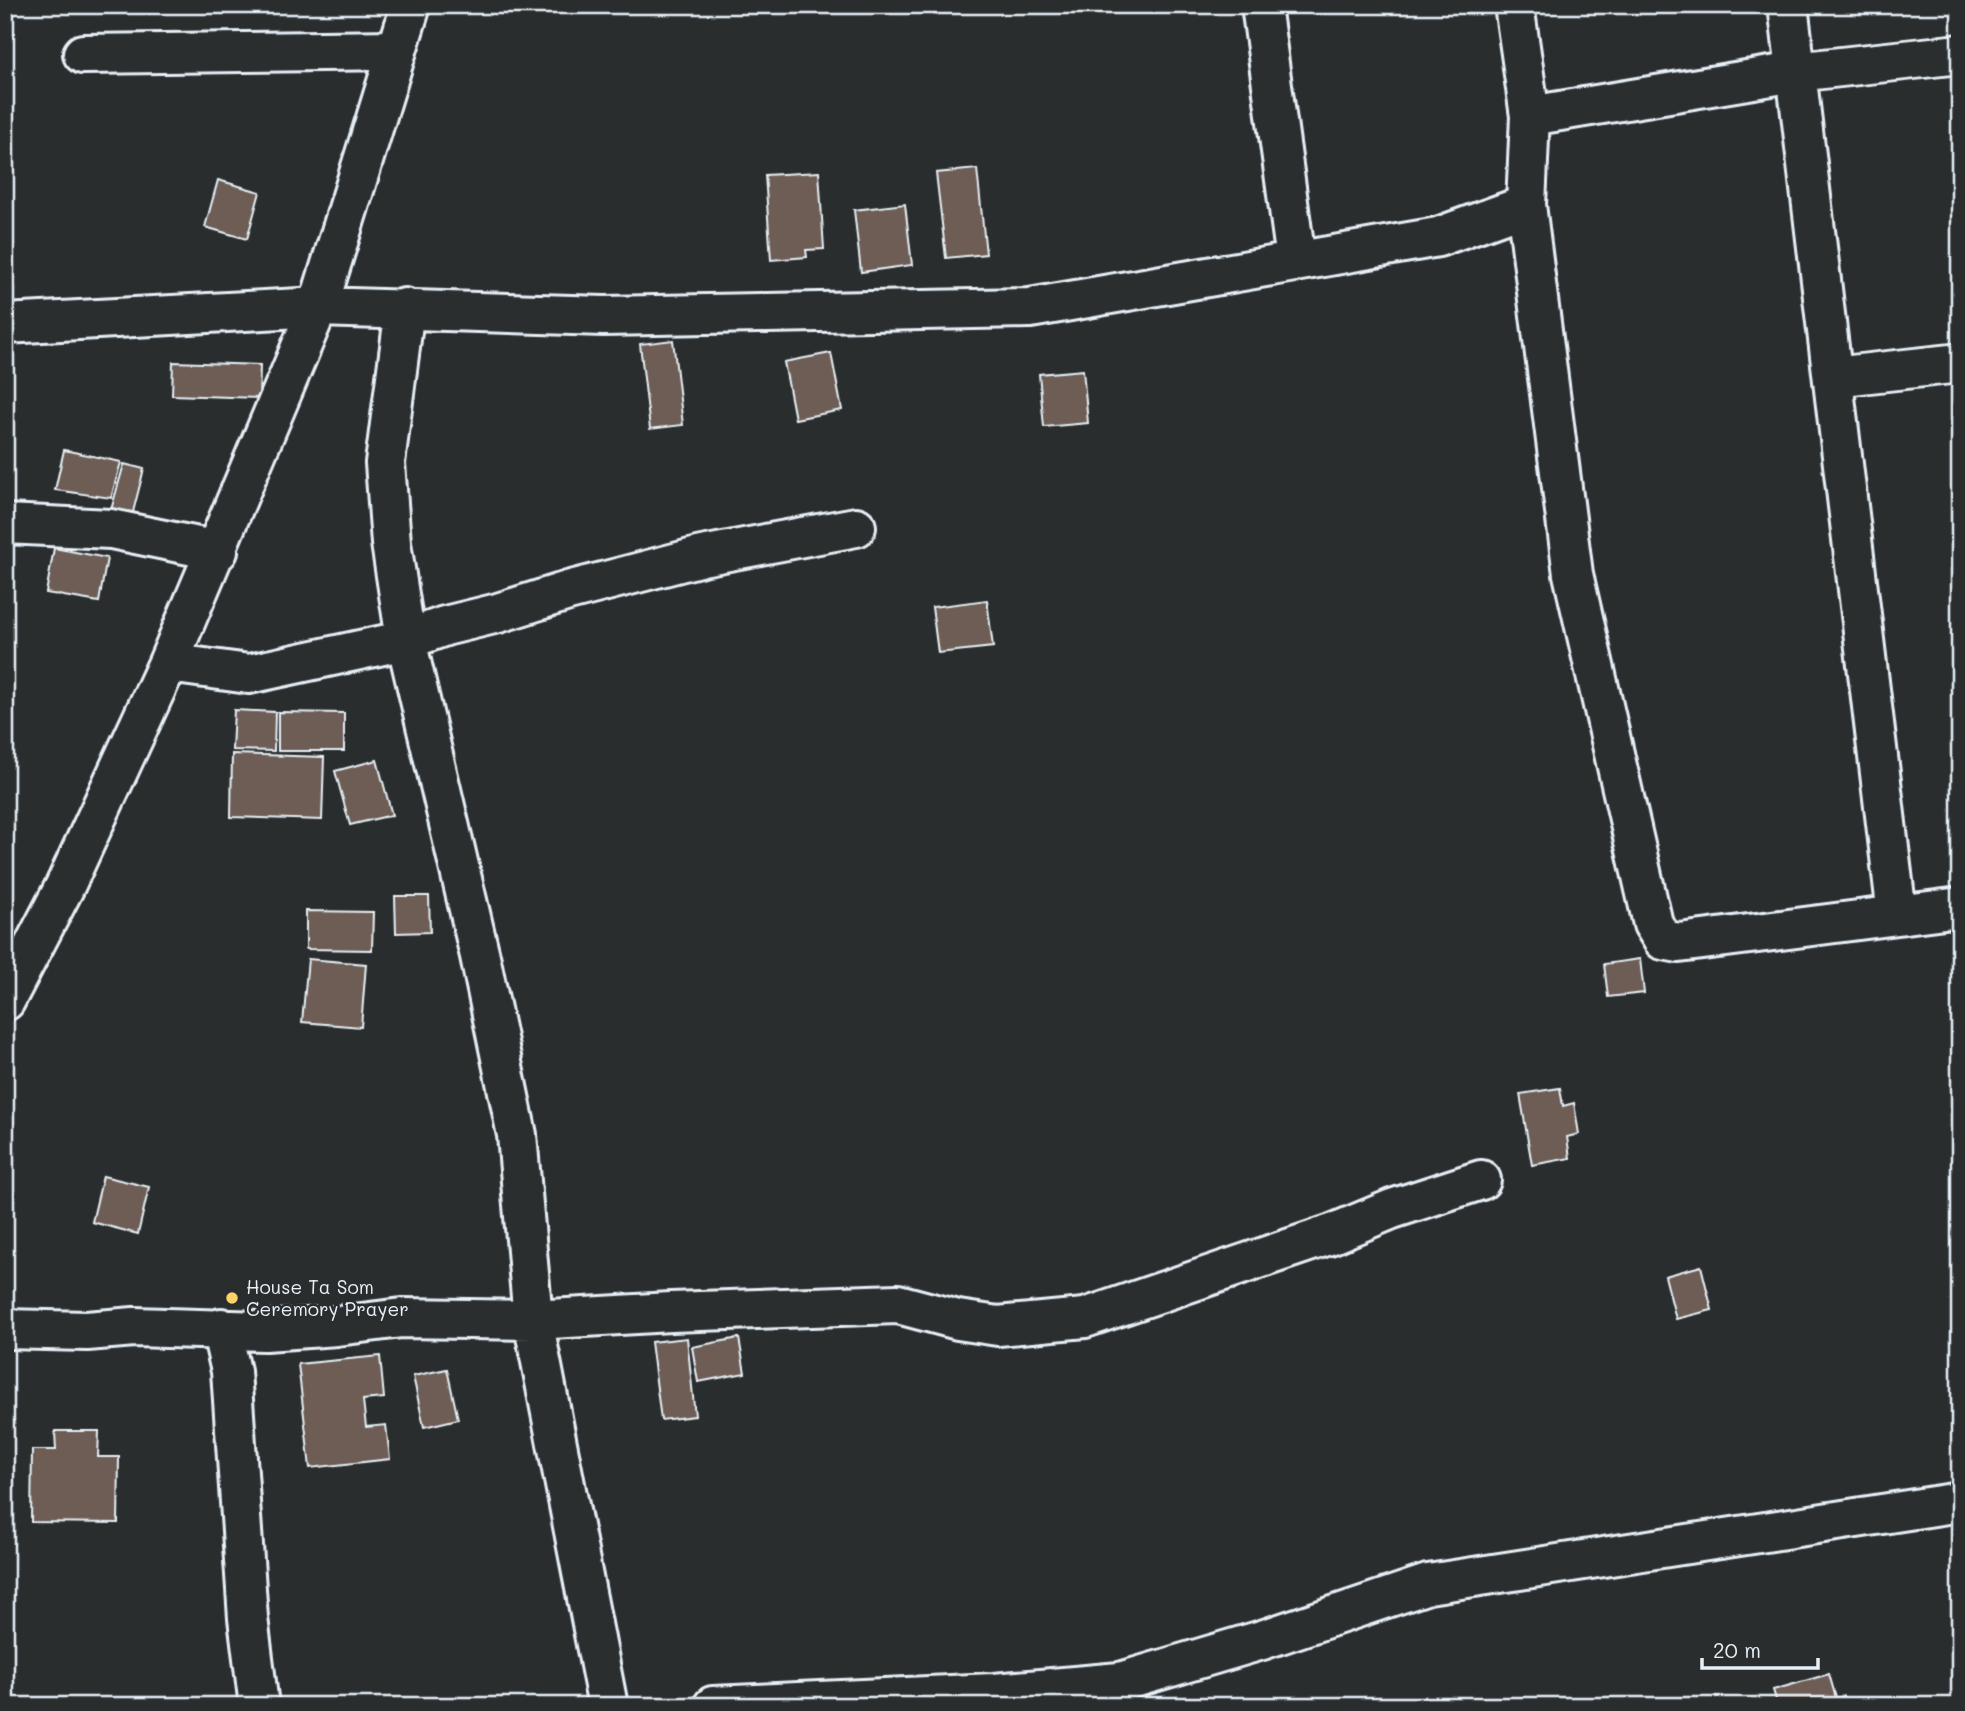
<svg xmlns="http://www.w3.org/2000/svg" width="1965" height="1711" viewBox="0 0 1965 1711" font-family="Mali,sans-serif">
<rect width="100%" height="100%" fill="#2a2d2e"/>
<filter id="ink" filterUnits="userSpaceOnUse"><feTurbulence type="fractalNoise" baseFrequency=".0143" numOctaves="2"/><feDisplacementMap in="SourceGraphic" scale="14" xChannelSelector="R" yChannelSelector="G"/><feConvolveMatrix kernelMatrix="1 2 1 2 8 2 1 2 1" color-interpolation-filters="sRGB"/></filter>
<g filter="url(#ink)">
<path fill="#6d5d54" stroke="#e8f1f8" stroke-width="2" d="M977,169l9,85 -40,4 -10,-85z
M819,172l5,77 -18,1 1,7 -36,3 -6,-85z
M218,180l42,12 -13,47 -42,-12z
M905,204l7,61 -51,7 -7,-62z
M673,340l10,85 -33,4 -10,-85z
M831,353l11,57 -47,9 -11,-57z
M173,362l87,3 -1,33 -87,-3z
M1083,370l5,53 -44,4 -5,-53z
M64,450l57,12 -10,36 -56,-8z
M124,464l20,5 -12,47 -21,-6z
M54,548l53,10 -8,44 -53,-9z
M987,600l6,47 -55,6 -6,-46z
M234,710l41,2 -1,39 -42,-1z
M278,712l66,1v38h-66z
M232,754l92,3 -2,63 -91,-3z
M377,760l15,55 -42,10 -15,-54z
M395,896h34l1,36 -34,1z
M306,911l67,1 -1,38 -66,-1z
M308,959l58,5 -5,63 -59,-5z
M1640,959l4,34 -36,4 -4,-33z
M1560,1088l3,18 11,-3 5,31 -12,3 3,21 -38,7 -12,-71z
M103,1176l46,11 -11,47 -46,-12z
M1701,1266l11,44 -36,9 -11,-43z
M687,1338l8,78 -34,4 -10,-78z
M739,1338l6,35 -47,9 -6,-35z
M380,1356l4,42 -21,2 3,27 20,-2 4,34 -80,9 -12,-104z
M447,1369l11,50 -34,8 -11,-51z
M55,1431h44l-1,26h21l-1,66 -87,-1 1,-72h24z
M1829,1674l7,24 8,-2 3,10h-69l-5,-16z"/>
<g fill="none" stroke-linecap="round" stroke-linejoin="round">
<g stroke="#e8f1f8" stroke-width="44">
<path id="minor" d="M1261,5l35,255
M1514,5l16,111
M1788,5l109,910
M83,54l314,-4
M1526,205l47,369 80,350 10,16 16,3 281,-36
M405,308l-20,155 6,80 15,97 74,316 37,179 16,185 75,386
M5,324l313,-17 286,9 426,-8 408,-71 88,-32 4,-89 265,-44 165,-18
M1833,377l127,-14
M5,524l106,5 107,22
M168,663l81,11 157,-34 39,-14 53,-13 70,-22 134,-35 154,-29
M5,1001l60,-115 103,-223 150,-356 93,-302
M221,1328l10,43 17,247 11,88
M5,1329l82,2 47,-4 131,4 72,-5 65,-8 131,2 138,-8 227,-8 60,16 40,6 87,-8 247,-84 60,-25 89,-29
M713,1706l281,-13 126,-11 142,-42 166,-56 532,-82"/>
</g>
<use href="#minor" stroke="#2a2d2e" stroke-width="38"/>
</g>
</g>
<circle fill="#ffd166" stroke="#2a2d2e" stroke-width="2.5" cx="232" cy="1298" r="7"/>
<g text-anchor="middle" stroke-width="5" stroke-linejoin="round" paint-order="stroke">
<g font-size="19" fill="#e8f1f8" stroke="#2a2d2e" text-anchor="start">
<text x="246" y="1294">House Ta Som<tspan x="246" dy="22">Ceremory Prayer</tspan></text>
</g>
</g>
<rect width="1965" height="1711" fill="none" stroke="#2a2d2e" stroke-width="28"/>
<rect x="14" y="14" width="1937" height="1683" fill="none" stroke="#e8f1f8" stroke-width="2.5" filter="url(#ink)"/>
<path d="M1702 1658v10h116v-10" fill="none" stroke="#e8f1f8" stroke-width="3.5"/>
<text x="1713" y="1658" font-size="21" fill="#e8f1f8" stroke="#2a2d2e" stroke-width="5" paint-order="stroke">20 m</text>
</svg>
